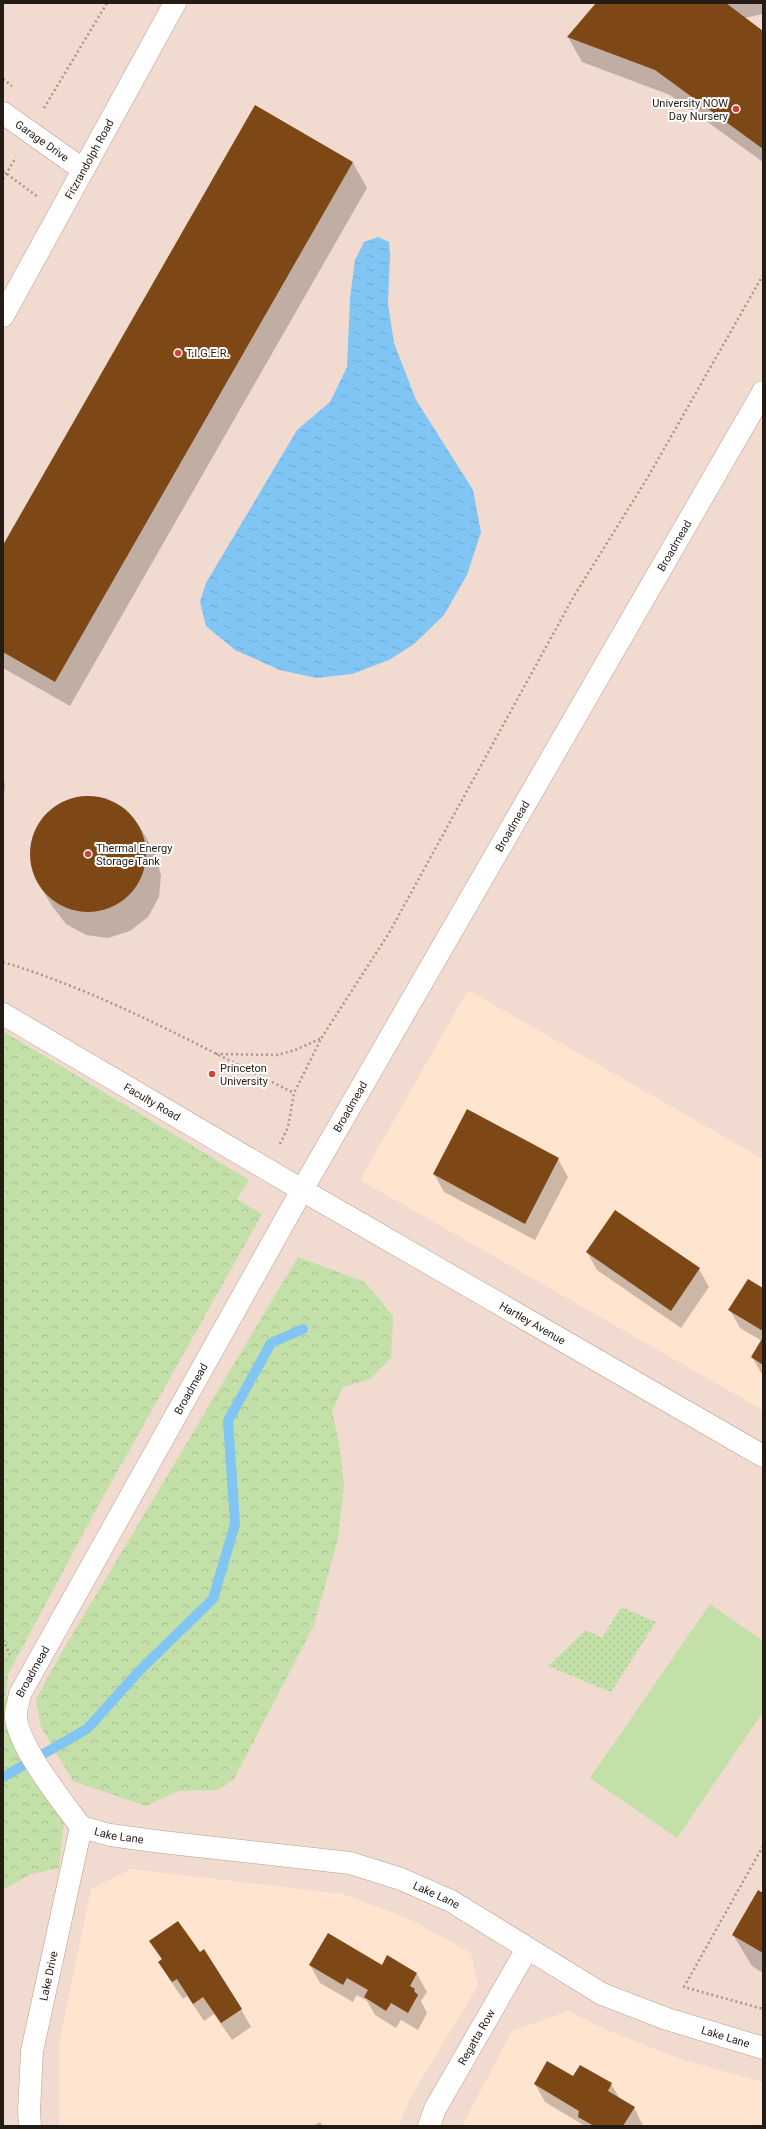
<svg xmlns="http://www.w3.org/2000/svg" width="766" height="2129" viewBox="0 0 766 2129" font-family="Roboto,sans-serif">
<defs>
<pattern id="forest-crowns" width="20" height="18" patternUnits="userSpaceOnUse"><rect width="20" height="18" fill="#c4e0a9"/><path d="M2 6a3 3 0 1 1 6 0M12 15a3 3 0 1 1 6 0" fill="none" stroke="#a8c091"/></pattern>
<pattern id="park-dots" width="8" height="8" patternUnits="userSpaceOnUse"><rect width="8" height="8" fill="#c4e0a9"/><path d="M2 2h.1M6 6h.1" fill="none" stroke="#a8c091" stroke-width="1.8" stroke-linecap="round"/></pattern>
<pattern id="water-ripples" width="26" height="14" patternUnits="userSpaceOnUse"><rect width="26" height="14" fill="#80c5f3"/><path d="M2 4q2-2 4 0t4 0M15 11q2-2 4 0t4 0" fill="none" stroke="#6ea9cf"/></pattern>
</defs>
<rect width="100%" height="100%" fill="#ffe4cf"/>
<path fill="#f1dacf" d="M3,3h760v1156l-295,-169 -108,190 403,230v672l-80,-22 -79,-31 -36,-18 -56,20 -50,95h-63l10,-26 69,-114 -7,-33 -62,-34 -66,-25 -213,-25 -39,20 -32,154v83h-56z"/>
<path fill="url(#forest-crowns)" d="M3,1031l246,149 -12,19 25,15 -164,292 -90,168 -2,20 5,36 26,51 27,42 -5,45 -28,6 -28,16z
M298,1257l67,25 28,34 -2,42 -21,21 -27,8 -11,24 8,37 4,38 -6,53 -24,86 -80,154 -17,11 -39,1 -32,15 -73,-25 -32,-54 -5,-28 27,-49z"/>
<path fill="url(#park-dots)" d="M621,1607l35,15 -45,70 -63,-26 38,-36 16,8z"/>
<path fill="#c4e0a9" d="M710,1604l53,37v71l-86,126 -87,-60z"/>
<path fill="url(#water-ripples)" d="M378,237l11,5 1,13 -2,49 6,39 22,57 57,90 8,42 -14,43 -23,40 -30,29 -25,16 -37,14 -36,4 -36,-8 -45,-20 -29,-24 -6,-24 6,-19 91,-153 33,-28 17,-35 3,-69 5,-38 9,-18z"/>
<path fill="#0003" d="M598,3h165v11l-19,4 19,15v129l-93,-67 -88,-33 -14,-25z
M256,107l97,56 14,25 -297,518 -67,-38v-121z
M3,777l2,8 -2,22z
M83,796l23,2 20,11 14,18 15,26 6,22 -2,22 -11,20 -18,14 -22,7 -22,-3 -20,-11 -14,-18 -15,-25 -6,-22 2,-23 11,-20 18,-14z
M558,1159l10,18 -33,63 -91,-48 -10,-18z
M587,1252l112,17 10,18 -28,41 -84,-58z
M763,1289v87l-11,-19 10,-16 -22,-13 -10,-18z
M763,1894v79l-11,-7 -19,-31z
M151,1941l48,12 42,56 10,18 -19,13 -18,-26 -10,7 -17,-25 -4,3 -14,-20 -10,-17 3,-2z
M388,1957l29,17 10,18 -6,9 6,12 -9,17 -17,-10 -5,8 -21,-13 -8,-14 -10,-6 -4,7 -33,-19 -10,-18 72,1z
M573,2077l38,7 9,15 14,8 9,19h-58l-40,-24 -10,-18z
M320,2122l3,4h-10z"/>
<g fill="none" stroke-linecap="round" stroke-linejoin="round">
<path stroke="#80c5f3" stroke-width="10" d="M3,1777l84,-48 54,-60 72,-70 22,-75 -7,-103 43,-78 32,-14"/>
</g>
<path fill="#7e4816" d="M596,3h130l37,28v118l-108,-79 -88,-33z
M255,105l98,57 -298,520 -52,-30v-107z
M30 854a58 58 0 1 1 116 0a58 58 0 1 1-116 0Z
M467,1109l92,49 -34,66 -92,-50z
M615,1210l85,58 -29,43 -85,-59z
M748,1279l15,9v43l-35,-21z
M763,1337v28l-12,-8z
M758,1890l5,3v60l-31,-18z
M178,1921l22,31 4,-3 38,60 -21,14 -18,-26 -10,7 -16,-25 -5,3 -14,-20 4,-3 -13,-18z
M328,1933l54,32 5,-10 30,18 -7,13 5,3 -1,2 4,4 -10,18 -17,-10 -5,8 -22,-14 4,-7 -21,-12 -4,7 -34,-20z
M547,2061l26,15 7,-11 32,18 -4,8 27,16 -12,19h-29l-16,-9 1,-6 -45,-27z"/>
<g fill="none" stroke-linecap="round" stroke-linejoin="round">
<g stroke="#b89f8c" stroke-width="23">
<g id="minor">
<path id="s1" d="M3,113l79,56"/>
<path id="s2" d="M3,316l172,-313"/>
<path id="s3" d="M3,1014l299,176 461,266"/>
<path id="s4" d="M81,1827c-19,-26 -61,-78 -65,-109 -1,-7 3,-17 4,-24l282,-504 461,-798"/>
<path id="s5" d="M81,1827l29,8 52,7 188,21 51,16 50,22 151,93 65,25 96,29"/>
<path id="s6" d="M30,2126l-1,-15 3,-60 49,-224"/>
<path id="s7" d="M429,2126l6,-17 92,-160"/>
</g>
</g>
<path stroke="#ab9788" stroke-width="2.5" stroke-dasharray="2 3" stroke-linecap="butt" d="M3,79l9,7
M44,108l63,-105
M3,171l35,26
M3,179l13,-22
M3,962c102,31 196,84 291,131
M216,1054l61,1 18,-5 27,-12
M280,1144l8,-17 6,-34 28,-56 67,-104 185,-337 74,-119 115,-202
M3,1640l7,15
M763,1846l-79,141 79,22"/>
<use href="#minor" stroke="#fff" stroke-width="22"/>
</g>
<g fill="#d14433" stroke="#fff" stroke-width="1.5">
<circle cx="736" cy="109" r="4"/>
<circle cx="178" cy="353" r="4"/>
<circle cx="88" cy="854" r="4"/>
<circle cx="212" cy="1074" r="4"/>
</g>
<g text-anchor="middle" stroke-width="4" stroke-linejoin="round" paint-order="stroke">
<g font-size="11" fill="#241b14" stroke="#fff" text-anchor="start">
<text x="728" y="107" text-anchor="end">University NOW<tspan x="728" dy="13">Day Nursery</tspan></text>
<text x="186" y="357">T.I.G.E.R.</text>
<text x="96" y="852">Thermal Energy<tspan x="96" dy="13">Storage Tank</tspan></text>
<text x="220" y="1072">Princeton<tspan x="220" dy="13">University</tspan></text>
</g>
<g font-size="11" fill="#241b14" stroke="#fff">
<text dy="4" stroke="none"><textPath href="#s1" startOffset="48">Garage Drive</textPath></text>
<text dy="4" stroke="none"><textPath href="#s2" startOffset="179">Fitzrandolph Road</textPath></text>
<text dy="4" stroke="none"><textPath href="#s4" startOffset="1474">Broadmead</textPath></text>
<text dy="4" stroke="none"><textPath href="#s4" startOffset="1150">Broadmead</textPath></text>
<text dy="4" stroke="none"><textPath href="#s3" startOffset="173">Faculty Road</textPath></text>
<text dy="4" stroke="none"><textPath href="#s4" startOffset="826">Broadmead</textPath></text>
<text dy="4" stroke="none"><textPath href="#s3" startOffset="613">Hartley Avenue</textPath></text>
<text dy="4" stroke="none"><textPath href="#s4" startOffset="502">Broadmead</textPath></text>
<text dy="4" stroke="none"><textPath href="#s4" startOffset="178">Broadmead</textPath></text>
<text dy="4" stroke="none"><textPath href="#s5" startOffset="39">Lake Lane</textPath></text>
<text dy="4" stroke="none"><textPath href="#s5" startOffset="364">Lake Lane</textPath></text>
<text dy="4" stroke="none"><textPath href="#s6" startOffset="152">Lake Drive</textPath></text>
<text dy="4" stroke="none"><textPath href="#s5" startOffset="688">Lake Lane</textPath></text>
<text dy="4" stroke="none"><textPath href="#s7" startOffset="101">Regatta Row</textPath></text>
</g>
</g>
<rect width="766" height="2129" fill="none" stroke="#241b14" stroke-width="8"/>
</svg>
